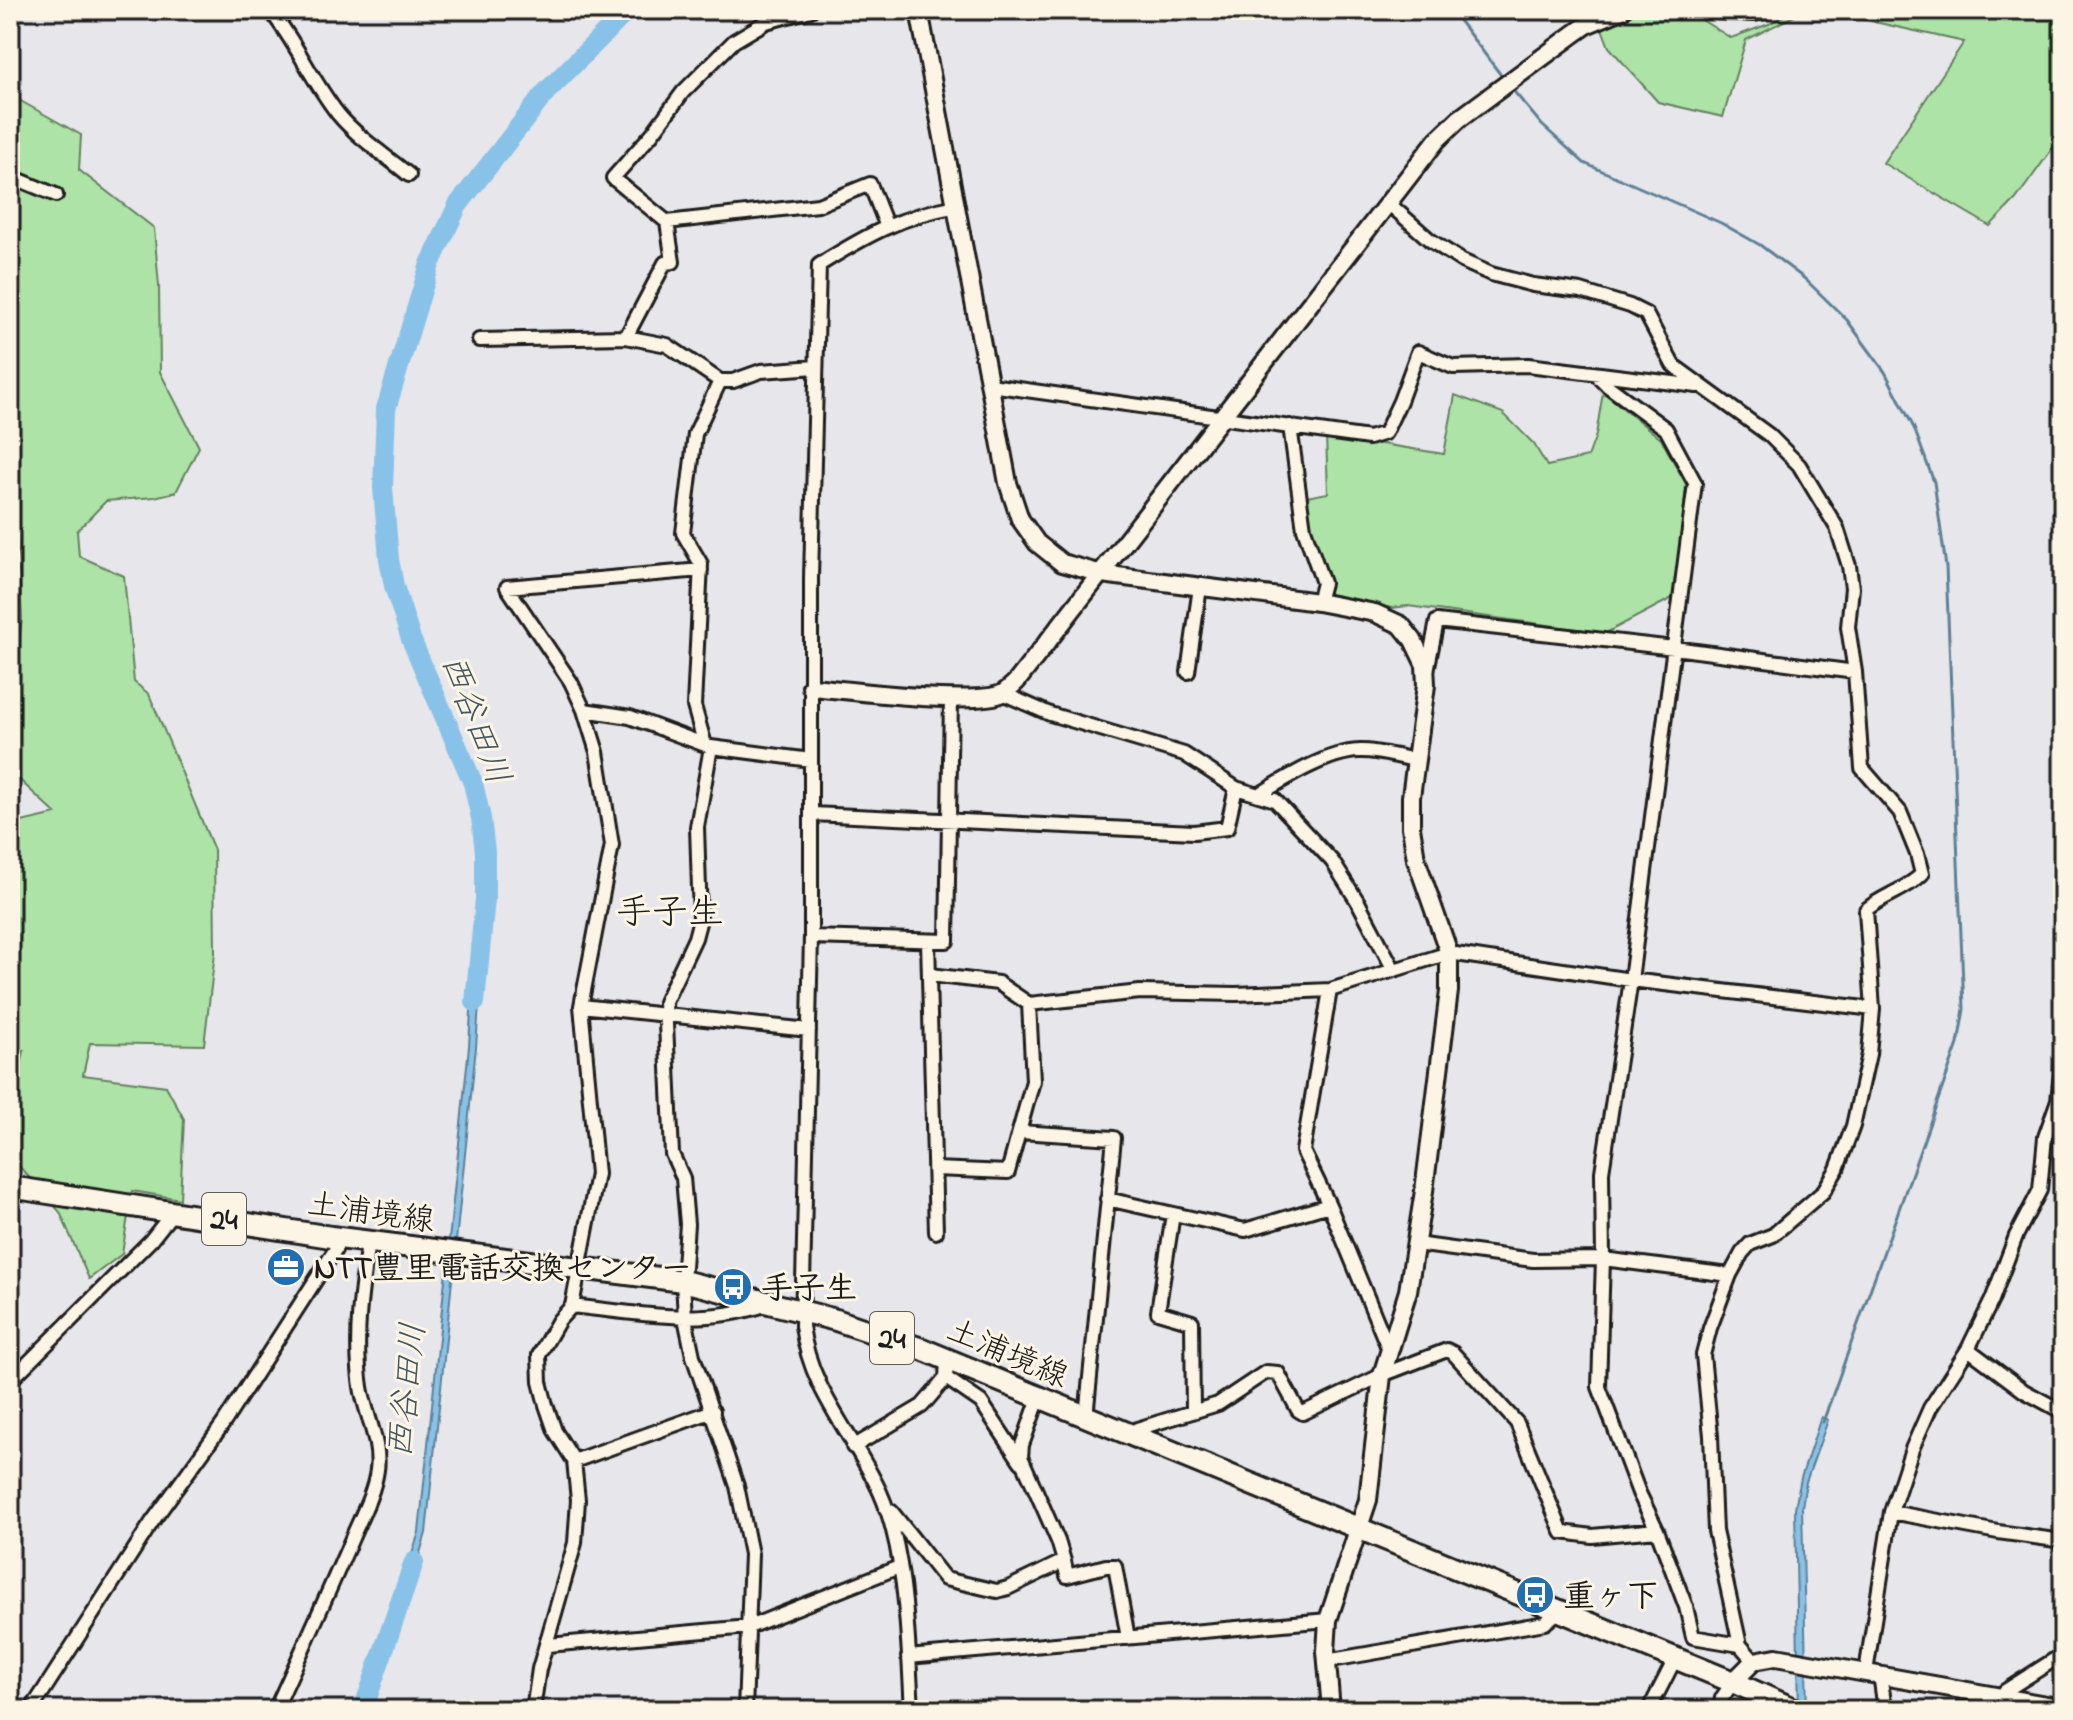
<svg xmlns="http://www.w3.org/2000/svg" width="2073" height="1720" viewBox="0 0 2073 1720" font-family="'Indie Flower','Klee One',sans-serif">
<rect width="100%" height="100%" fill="#e7e6ea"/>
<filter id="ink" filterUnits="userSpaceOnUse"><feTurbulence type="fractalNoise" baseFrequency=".0125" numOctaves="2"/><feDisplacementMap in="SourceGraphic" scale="16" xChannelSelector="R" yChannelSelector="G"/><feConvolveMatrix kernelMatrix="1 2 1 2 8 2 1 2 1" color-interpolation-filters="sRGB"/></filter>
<g filter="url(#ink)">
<path fill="#ade3a6" stroke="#648061" stroke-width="2" d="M1595,10h102v7l34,21 38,-14 24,-14h13l-60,30 -23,77 -65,-15 -49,-55z
M1821,10h242v124l-47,65 -26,27 -107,-63 81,-121z
M10,95l71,40 -2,35 75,58 5,58 1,86 39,75 -23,45 -22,5 -48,4 -29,30 2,25 45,20 10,106 15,12 65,156 1,103 -11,92 -114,-2 -7,32 83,11 18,33 -4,80 -48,-8 -10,63 -33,25 -29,-67 -50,-56 7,-53 -7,-4v-31l10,2 4,-19 -14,-2v-164l7,-62 39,-9 -46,-43v-55l12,-98 -6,-95 -6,-3z
M1603,392l58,47 25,45 -10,112 -70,37 -198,-27 -16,2 -61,-12 -8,-13 -22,-85 27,-5 -2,-58 118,19 11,-59 48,18 31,31 13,22 41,-9 8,-22z"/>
<path fill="#89c2e8" stroke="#5d8096" stroke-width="2" d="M473,976l8,1 -5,70 -50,486 -17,56 -7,-3 17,-54 50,-486z
M1821,1417l7,3 -22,62 -4,25 5,203h-8l-4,-202 6,-30z"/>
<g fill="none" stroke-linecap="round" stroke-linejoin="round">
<path stroke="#5d8096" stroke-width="3" d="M1451,10l53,69
M1511,88l31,37 42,38 137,60 39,22 45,34 42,41 38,52 29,56 20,54 12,85 18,442 -6,35 -135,378"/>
<path stroke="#89c2e8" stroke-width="20" d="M475,1002l10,-103v-47l-4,-34 -8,-35 -62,-144 -17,-53 -5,-27 -6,-71 3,-79 44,-145 28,-59 88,-113 82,-82
M363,1710l51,-148"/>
<g stroke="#1c1c1c" stroke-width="18">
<path id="minor" d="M270,10c26,32 42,71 68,104 19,23 48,42 71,61
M10,176l46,19
M1387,202l43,38 32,21 29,13 42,11 48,6 49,15 16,8 27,51 96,70 30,30 38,63 12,38 3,22 -4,39 7,45 7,96 38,44 17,42 5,20c-17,17 -39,21 -56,36l7,99 -4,45 -16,72 -16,43 -14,23 -50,43 -23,9 -8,9 -12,22 -20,53 -7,27 8,81 4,95 25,114 14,16
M667,222l151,-17 52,-21 17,43
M626,337l39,-74 8,-1 -6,-40 -54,-44 39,-44 31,-42 51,-51 32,-19 45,-12
M479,340l147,-3 41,8 53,36h13l28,-10 55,-4
M1596,374l12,12 58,43 29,54 -64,497 -29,192 1,87 -4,128 40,106 18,37 29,77 7,30 47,8
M990,385l379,53 16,-5 15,-32 18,-49 35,15 75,-2 169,21
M1290,426l14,103 19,54 -5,19
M1427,671l10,-50 237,27 181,24
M1188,672l12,-85
M1002,693l48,21 134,40 52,34 39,12 57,61 26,41 36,68
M584,710l46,7 81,30 100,13
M705,745l-11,-39 7,-142 -18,-31 12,-99 25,-53
M711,747l-14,80 3,92 -5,19 -30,64 7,152 11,24 4,46 -4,57 2,37 8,38 44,130 14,68 -6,156
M1260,794c26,-16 68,-42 99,-43 18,-1 39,6 57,9
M812,814l382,18 33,-4 9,-40
M811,937l136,4 4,-243
M928,941l8,291
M930,975l68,8 31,21 111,-12 96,2 94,-4 119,-37 182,27 242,29
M1330,990l-27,161 26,54 60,145
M581,1006l228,24
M1020,1132l94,6 -28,279
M935,1169l73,3 25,-91 -4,-77
M1107,1199l138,31 84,-25
M1173,1214l-15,98 34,10 1,90
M1416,1244l117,16 70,-1 127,16
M572,1306c65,7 132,21 195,-2
M1968,1349l56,42 39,21
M947,1360l-1,18 35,24 40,60
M10,1381l141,-141 19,-24 1,-6
M1039,1398l-17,47 -1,12 37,84 6,20
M1133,1436l4,-7 81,-25 48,-32 12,1 20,37 5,3 79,-38 65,-25 6,3 64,70 45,109 30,4 65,-6
M853,1447l69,-41 24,-28
M574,1461l139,-50
M886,1509l5,2 54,68 52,12 11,-3 56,-27 3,15 39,-10h9l13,72
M1891,1512l107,20 65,9
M548,1645l201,-18 150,-60
M908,1657l420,-37
M1326,1661l219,-38 14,-12
M1866,1672l25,-160 21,-63 18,-41 38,-59 24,-49 24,-64 24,-46 5,-53 13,-37 4,-36 1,-44
M1880,1674l5,36
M2004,1698l1,-7 58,-37
M31,1710l121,-188 71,-98 112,-174 4,-12
M275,1710c26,-57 52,-114 77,-172 9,-21 22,-45 25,-68 4,-27 -12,-57 -16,-83 -7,-49 0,-97 7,-145
M533,1710l6,-41 36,-126 3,-43 -4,-39 -19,-30 -9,-26 -6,-23 -1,-27 20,-35 13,-14 25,-132 -16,-168 31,-161 -15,-93 -13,-42 -13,-28 -64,-95 194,-17
M912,1710c-4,-66 -5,-158 -32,-218 -26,-57 -70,-101 -78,-166l9,-389v-359l8,-313c48,-30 82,-49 138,-59
M1649,1710l26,-51
M1720,1710l2,-12 11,-16"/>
</g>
<g stroke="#1c1c1c" stroke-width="22">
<path id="tertiary" d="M919,10l89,473 12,36 17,24 25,20 40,11 216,28 57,11 26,12 12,15 12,25 1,20 -15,112v30l5,32 33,94v38l-25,200 -16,100 -26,84 -14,125 -40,120 -2,31 5,59
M1719,10l35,2 9,-2
M811,687c35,3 167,20 192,6 5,-3 10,-8 14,-12l420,-541 22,-21 115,-85 14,-10 34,-14
M1733,1682l21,-21 22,-4 287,51"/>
</g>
<g stroke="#1c1c1c" stroke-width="26">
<path id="primary" d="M10,1187l321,50 352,44 153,39 86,29 811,333 63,28"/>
</g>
<use href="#minor" stroke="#fcf5e5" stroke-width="12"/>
<use href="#tertiary" stroke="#fcf5e5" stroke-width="16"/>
<use href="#primary" stroke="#fcf5e5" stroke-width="20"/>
</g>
</g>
<defs>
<g id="office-disc" transform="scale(2)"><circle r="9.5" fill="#1f6fb2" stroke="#fcf5e5"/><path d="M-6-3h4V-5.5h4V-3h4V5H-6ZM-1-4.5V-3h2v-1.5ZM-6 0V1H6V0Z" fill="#fff"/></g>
<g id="bus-disc" transform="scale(2)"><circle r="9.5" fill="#1f6fb2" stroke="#fcf5e5"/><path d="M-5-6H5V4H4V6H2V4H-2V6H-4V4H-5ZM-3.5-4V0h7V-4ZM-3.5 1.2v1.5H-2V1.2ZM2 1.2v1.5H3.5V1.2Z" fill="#fff"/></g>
</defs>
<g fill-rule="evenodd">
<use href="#office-disc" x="286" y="1267"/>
<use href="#bus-disc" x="733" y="1287"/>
<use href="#bus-disc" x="1535" y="1595"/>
</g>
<g text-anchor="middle" stroke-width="6" stroke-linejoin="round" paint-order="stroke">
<g fill="#fcf5e5" stroke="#5f5d58" stroke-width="2">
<rect x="202" y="1193" width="44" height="52" rx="6"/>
<rect x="870" y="1312" width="44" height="52" rx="6"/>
</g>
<g font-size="30" font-weight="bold" fill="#1c1c1c">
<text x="224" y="1229">24</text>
<text x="892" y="1348">24</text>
</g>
<g font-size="32" fill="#1c1c1c" stroke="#fcf5e5">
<text transform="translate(371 1211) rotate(8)" y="11">土浦境線</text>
<text transform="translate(1008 1352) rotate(23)" y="11">土浦境線</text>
</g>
<g font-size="32" font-weight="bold" fill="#1c1c1c" stroke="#fcf5e5" text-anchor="start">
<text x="314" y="1278">NTT豊里電話交換センター</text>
<text x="761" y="1298">手子生</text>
<text x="1563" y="1606">重ヶ下</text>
</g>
<g font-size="34" font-style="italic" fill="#425663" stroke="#fcf5e5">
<text transform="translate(477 719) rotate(69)" y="12">西谷田川</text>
<text transform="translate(405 1390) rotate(-84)" y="12">西谷田川</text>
</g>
<g font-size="36" fill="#1c1c1c" stroke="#fcf5e5">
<text x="670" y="923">手子生</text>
</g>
</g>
<rect width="2073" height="1720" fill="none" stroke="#fcf5e5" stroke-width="40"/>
<rect x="20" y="20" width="2033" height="1680" fill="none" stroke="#1c1c1c" stroke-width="3" filter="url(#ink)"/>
</svg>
